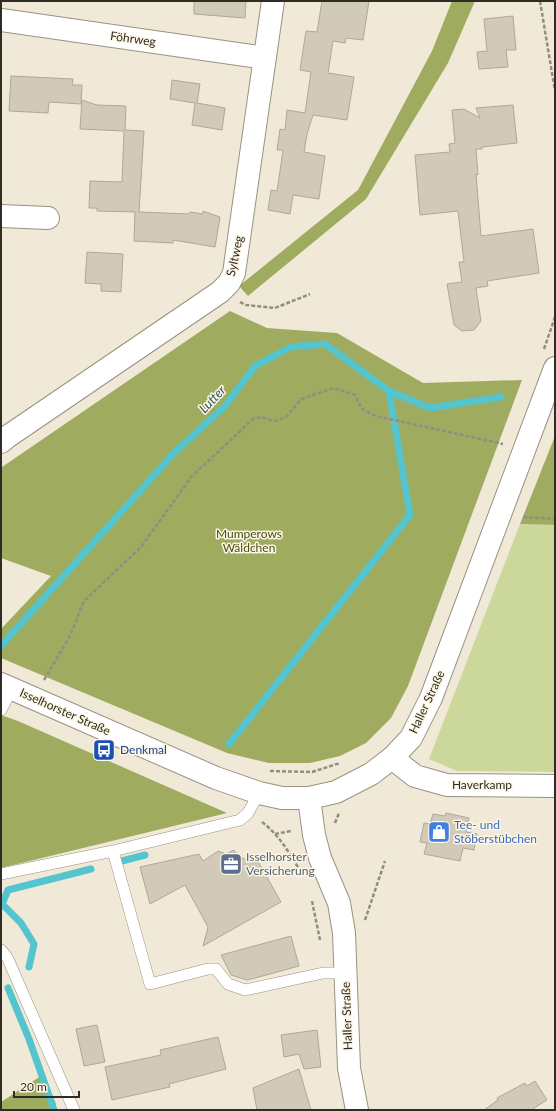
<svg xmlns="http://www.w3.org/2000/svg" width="556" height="1111" viewBox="0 0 556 1111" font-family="Lato,sans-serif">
<rect width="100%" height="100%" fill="#f1e9d7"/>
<path fill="#ccd89b" d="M520,524l35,1v247l-98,-1 -28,-12z"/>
<path fill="#9fac60" d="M452,1h23l-27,62 -82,136 -118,97 -9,-10 119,-96 74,-139z
M230,311l37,17 70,5 86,50 99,-3 -114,306 -17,32 -25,25 -26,13 -30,7h-41l-42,-10 -226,-95v-29l50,-53 -50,-18 1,-91z
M555,436v89l-35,-1z
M1,715l17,6 209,92 -226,55z
M44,1074l12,30 -1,6h-54v-8z"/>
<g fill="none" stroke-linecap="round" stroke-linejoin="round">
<path stroke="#54c4ce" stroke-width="7" d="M1,646l173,-193 51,-47 30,-40 36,-19 34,-3 64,47 41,17 71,-11
M229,744l181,-229 -21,-124
M122,861l23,-6
M29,967l5,-23 -13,-21 -19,-19 6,-14 83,-21
M8,988l21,51 25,71"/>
</g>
<path fill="#d2cab8" stroke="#b0a897" d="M194,1h52l-1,17 -51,-4z
M322,1h47l-6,39 -17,-2 -1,5 -12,-2 -5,32 26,4 -7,43 -34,-5 -6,19 -3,18 21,4 -6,43 -26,-4 -3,19 -22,-4 3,-20 6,1 3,-20 3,-21h-6l3,-21 5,1 2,-20 18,3 6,-41 -11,-2 6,-39 11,1z
M513,16l3,34h-10l2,17 -29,2 -2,-17 10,-1 -3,-32z
M11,76l62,3 -1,6h10l-1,19 -32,-2 -1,11 -39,-2z
M172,80l28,4 -3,19 28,5 -3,22 -30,-5 3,-22 -25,-4z
M82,100l15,5 29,1 -1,24 19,1 -5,81 50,2 1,-2 13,2v-3l17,6 -5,30 -42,-7v3l-39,-2 1,-29 -38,-1v-3h-8l1,-27 32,1 2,-51 -44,-2z
M513,105l4,38 -35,4v2h-6l2,26 -2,-1 5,62 52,-7 6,44 -52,8 1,5 -12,2 5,33 -7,9 -12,1 -8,-6 -7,-41 15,-2 -3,-20h5l-6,-51 -38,4 -5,-60 35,-3 -1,-8 6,-1 -3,-33 12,-1 16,9 -4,-10z
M87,252l36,2 -2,38 -20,-1v-7l-16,-1z
M446,813l23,5 -3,14 11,2 -3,16 -11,-2 -3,13 -36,-7 3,-11 -7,-1 4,-19 6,1 3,-10 12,2z
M234,850l4,7 21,6 22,39 -78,44 5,-19 -23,-42 -35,19 -10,-37 59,-13 4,7 15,-10 8,3z
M291,936l8,30 -40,11 -12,3 -16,-5 -10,-20z
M97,1025l8,37 -21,4 -8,-37z
M317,1030l4,37 -17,2 -5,-15 -15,3 -3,-22z
M218,1037l8,32 -57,15 1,3 -58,13 -7,-33 56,-12 -1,-5z
M299,1069l12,41h-54l-4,-22z
M535,1081l12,19 -16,10h-47l14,-10 -1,-2 28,-15 2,3z"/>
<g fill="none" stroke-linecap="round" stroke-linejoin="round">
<g stroke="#999281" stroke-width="12">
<path id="service" d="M1,710l11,-21
M113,851l37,133 58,-15h8l12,15 17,6 78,-17h23
M1,874l112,-23 127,-31 8,-7 11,-20
M1,950l6,7 67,153"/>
</g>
<g stroke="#999281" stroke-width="24">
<path id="minor" d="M1,20l264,38
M1,216l47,2
M1,442l6,-5 213,-145 9,-9 5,-10 39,-272
M392,758l23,18 32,9 108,1"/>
</g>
<g stroke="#999281" stroke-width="24">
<path id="tertiary" d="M1,684l215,94 43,15 23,5h27l27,-6 35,-18 21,-16 19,-20 20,-40 124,-330
M309,798l5,37 6,23 19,45 5,30 5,135 8,42"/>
</g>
<path stroke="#938d81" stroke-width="2.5" stroke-dasharray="4 2" stroke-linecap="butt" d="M540,1l15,90
M240,302l6,3 29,3 35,-14
M544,349l11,-32
M523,517l32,2
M44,680l26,-44 14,-35 57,-54 51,-71 61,-57 8,-2 13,4 12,-4 15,-18 33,-11 21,7 7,14 14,7 127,28
M270,771l42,1 28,-9
M262,822c16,12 27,30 37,47
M335,823l4,-10
M275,834l16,-3
M312,901l8,39
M365,920l20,-59"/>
<use href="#service" stroke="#fff" stroke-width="11"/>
<use href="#minor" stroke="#fff" stroke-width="22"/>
<use href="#tertiary" stroke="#fff" stroke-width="22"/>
</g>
<defs>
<g id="bus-square" transform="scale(1.15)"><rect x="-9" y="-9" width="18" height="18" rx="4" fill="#1a4fb4" stroke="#fef6e4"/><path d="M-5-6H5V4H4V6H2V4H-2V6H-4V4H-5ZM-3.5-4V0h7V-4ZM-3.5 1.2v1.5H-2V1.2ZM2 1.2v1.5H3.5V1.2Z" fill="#fff"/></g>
<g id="shop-square" transform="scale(1.15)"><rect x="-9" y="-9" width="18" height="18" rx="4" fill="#3f7fe0" stroke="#fef6e4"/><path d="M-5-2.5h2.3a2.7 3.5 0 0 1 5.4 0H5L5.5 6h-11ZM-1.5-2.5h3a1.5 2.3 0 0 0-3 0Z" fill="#fff"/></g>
<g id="office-square" transform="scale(1.15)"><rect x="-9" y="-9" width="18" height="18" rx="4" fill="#5c6f8a" stroke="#fef6e4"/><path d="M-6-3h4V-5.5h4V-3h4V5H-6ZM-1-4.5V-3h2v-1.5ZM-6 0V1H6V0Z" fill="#fff"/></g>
</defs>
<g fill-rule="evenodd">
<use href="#bus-square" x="104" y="750"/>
<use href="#shop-square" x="439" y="832"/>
<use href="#office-square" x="231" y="864"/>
</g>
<g text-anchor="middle" stroke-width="3" stroke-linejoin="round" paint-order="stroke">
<g font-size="12" fill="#2f2c25" stroke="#fef6e4">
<text transform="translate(133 39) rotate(8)" y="4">Föhrweg</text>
<text transform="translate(235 256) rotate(-78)" y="4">Syltweg</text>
<text transform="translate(427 702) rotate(-65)" y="4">Haller Straße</text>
<text transform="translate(65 712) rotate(24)" y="4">Isselhorster Straße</text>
<text x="482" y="789">Haverkamp</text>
<text transform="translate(347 1016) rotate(-92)" y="4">Haller Straße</text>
</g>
<g font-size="12" fill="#474f16" stroke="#fef6e4">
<text x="249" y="538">Mumperows<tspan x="249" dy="14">Wäldchen</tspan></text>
</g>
<g font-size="12" fill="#164399" stroke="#fef6e4" text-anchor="start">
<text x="120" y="754">Denkmal</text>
</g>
<g font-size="12" fill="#366cbe" stroke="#fef6e4" text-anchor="start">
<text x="454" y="829">Tee- und<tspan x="454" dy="14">Stöberstübchen</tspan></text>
</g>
<g font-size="12" fill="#4e5e75" stroke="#fef6e4" text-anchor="start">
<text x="246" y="861">Isselhorster<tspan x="246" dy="14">Versicherung</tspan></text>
</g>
<g font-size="13" font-style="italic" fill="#2b5b60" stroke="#fef6e4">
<text transform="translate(212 399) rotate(-47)" y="5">Lutter</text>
</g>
</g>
<rect width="556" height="1111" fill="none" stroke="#2f2c25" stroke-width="4"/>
<path d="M14 1091v6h65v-6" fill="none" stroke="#2f2c25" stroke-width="2"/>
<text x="20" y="1091" font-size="12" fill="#2f2c25" stroke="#fef6e4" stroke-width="3" paint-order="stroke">20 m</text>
</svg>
